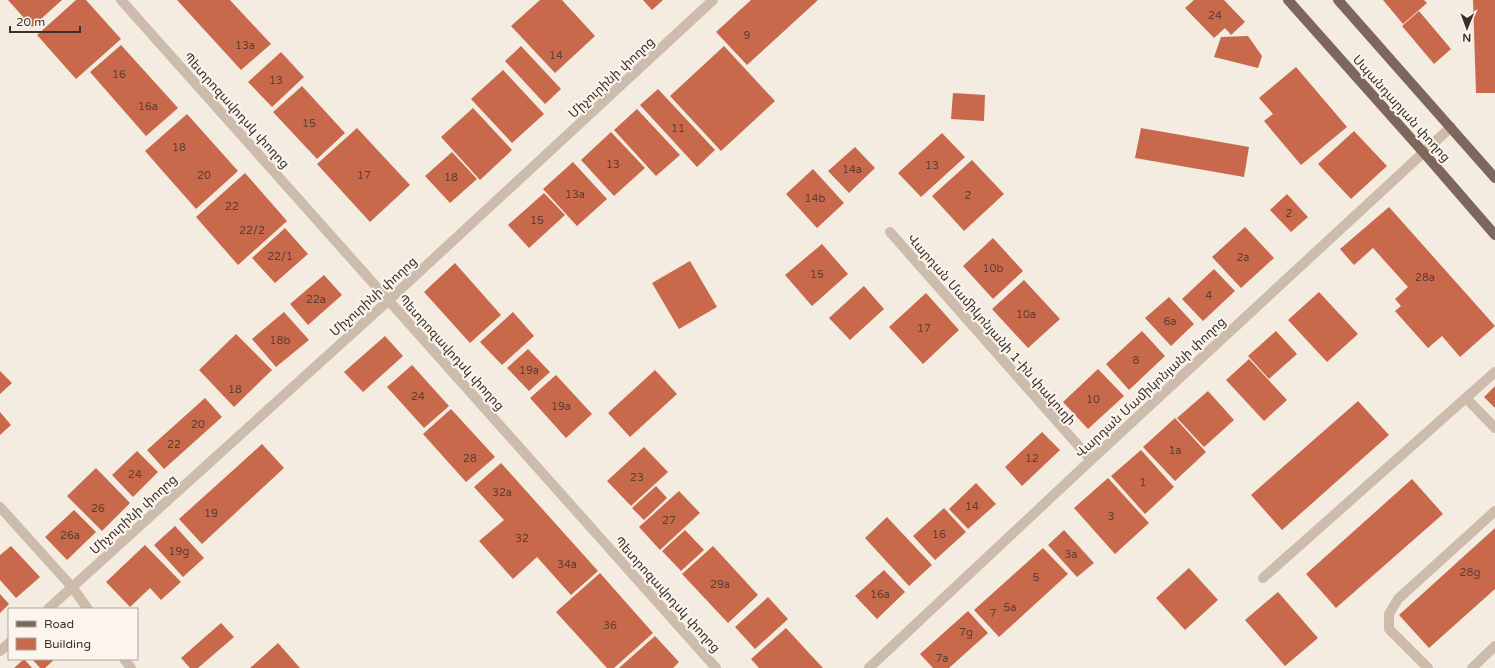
<svg xmlns="http://www.w3.org/2000/svg" width="1495" height="668" viewBox="0 0 1495 668" font-family="'Varela Round','Noto Sans Armenian',sans-serif">
<rect width="100%" height="100%" fill="#f4ebe1"/>
<path fill="#c8694b" d="M8,0h54l-30,27z
M76,0h10l35,39 -45,40 -39,-44z
M177,0h53l41,44 -30,26z
M540,0h22l33,36 -40,37 -44,-47z
M643,0h20l-11,10z
M751,0h67l-71,65 -31,-33z
M1194,0h30l21,22 -14,13 -6,-7 -11,10 -29,-30z
M1383,0h41l3,3 -24,21z
M1473,0h22v93h-19z
M1419,11l32,38 -17,15 -32,-38z
M1248,36l14,20 -4,12 -44,-11 7,-20z
M121,45l57,63 -32,28 -56,-64z
M521,46l40,43 -16,15 -40,-43z
M724,46l51,55 -54,50 -51,-55z
M281,52l23,25 -32,30 -24,-25z
M1296,67l51,60 -46,38 -37,-44 9,-7 -14,-16z
M503,70l41,44 -32,29 -41,-44z
M302,86l43,47 -28,26 -44,-47z
M658,89l57,61 -18,17 -57,-62z
M953,93l32,2 -1,26 -33,-2z
M473,108l39,42 -32,30 -39,-43z
M637,109l43,46 -24,21 -42,-46z
M187,114l51,57 -42,38 -51,-58z
M357,128l53,57 -40,37 -53,-58z
M1141,128l108,19 -5,30 -109,-19z
M1354,131l33,35 -36,33 -33,-35z
M611,132l34,36 -31,28 -33,-36z
M942,133l23,24 -44,40 -23,-24z
M855,147l20,21 -26,25 -21,-22z
M452,152l25,27 -27,24 -25,-27z
M972,160l32,34 -40,37 -32,-35z
M573,162l34,37 -30,27 -34,-37z
M813,169l31,34 -27,25 -31,-34z
M245,173l42,48 -49,44 -42,-48z
M544,193l21,22 -36,33 -21,-23z
M1287,194l21,23 -17,15 -21,-22z
M1389,207l106,119 -35,31 -18,-21 -14,12 -33,-37 6,-5 -6,-7 13,-12 -35,-39 -19,17 -14,-16z
M1245,227l29,31 -33,30 -29,-31z
M285,228l23,26 -33,29 -23,-25z
M993,238l30,33 -30,28 -30,-33z
M822,244l26,30 -36,32 -27,-31z
M690,261l27,46 -38,22 -27,-46z
M455,263l46,52 -31,28 -46,-51z
M1214,269l21,22 -32,30 -21,-22z
M324,275l18,20 -34,30 -18,-21z
M1024,280l36,39 -32,29 -36,-39z
M864,286l20,23 -34,31 -21,-22z
M1319,292l39,42 -31,28 -39,-42z
M926,293l33,37 -36,34 -34,-37z
M1169,297l25,27 -23,22 -26,-28z
M284,312l25,28 -33,27 -24,-28z
M513,312l21,24 -32,29 -22,-23z
M1142,331l23,25 -36,34 -23,-26z
M1276,331l21,23 -28,25 -21,-23z
M236,334l36,36 -38,37 -35,-37z
M385,336l18,20 -40,36 -19,-20z
M528,349l22,23 -21,19 -22,-23z
M1249,359l38,41 -23,21 -38,-41z
M412,365l37,41 -25,22 -37,-41z
M1098,369l26,27 -36,33 -25,-27z
M655,370l22,24 -47,43 -22,-24z
M0,371l12,12 -12,11z
M556,375l36,39 -26,24 -36,-40z
M1495,386v22l-11,-11z
M1208,391l26,29 -30,27 -27,-29z
M205,398l17,19 -58,52 -17,-19z
M1358,401l31,34 -107,95 -31,-35z
M451,409l44,48 -29,25 -43,-48z
M0,412l11,13 -11,10z
M1175,418l31,34 -31,29 -32,-34z
M1042,432l18,18 -38,36 -17,-19z
M262,444l22,24 -82,76 -23,-25z
M644,447l24,25 -37,34 -24,-25z
M1141,450l33,37 -29,27 -34,-38z
M137,451l21,21 -25,25 -21,-22z
M501,463l97,108 -27,24 -34,-38 -24,22 -34,-38 25,-21 -30,-33z
M96,468l34,35 -28,28 -35,-35z
M1108,478l41,45 -34,31 -41,-46z
M1412,479l31,35 -107,94 -30,-34z
M976,483l20,21 -28,25 -19,-20z
M656,486l11,12 -23,22 -12,-12z
M679,491l21,22 -40,37 -21,-23z
M944,508l22,24 -31,28 -22,-24z
M74,510l22,22 -29,28 -22,-23z
M887,517l45,48 -23,21 -44,-48z
M175,526l29,32 -21,19 -29,-32z
M1495,528v61l-66,59 -30,-33z
M685,530l19,20 -23,21 -19,-20z
M1064,530l30,33 -17,14 -29,-32z
M145,545l36,37 -20,18 -11,-12 -20,19 -24,-25z
M11,546l29,31 -24,21 -16,-18v-25z
M713,546l45,49 -30,28 -46,-49z
M1043,548l25,26 -69,63 -25,-27z
M1189,568l29,32 -33,30 -29,-32z
M884,570l21,22 -28,27 -22,-23z
M600,573l53,60 -39,35h-7l-51,-56z
M1278,592l40,46 -33,28 -40,-46z
M0,594l9,10 -9,9z
M768,597l20,22 -33,30 -20,-22z
M968,611l20,22 -39,35h-16l-13,-14z
M221,623l13,14 -36,31h-8l-9,-10z
M786,628l23,25 14,15h-64l-8,-9z
M655,636l24,26 -6,6h-54z
M278,643l22,25h-50z
M24,659l8,9h-18z
M32,659h23l-10,9h-5z"/>
<g fill="none" stroke-linecap="round" stroke-linejoin="round">
<path stroke="#cdbbac" stroke-width="10" d="M890,232l201,228
M0,507l72,80 16,22
M124,659l7,9"/>
<path stroke="#cdbbac" stroke-width="10" d="M121,0l595,668
M1466,398l29,30
M1263,578l232,-206
M48,609l341,-309 324,-300
M0,651l9,-8
M869,668l222,-208 360,-333
M1428,668l-39,-39v-15l9,-15 97,-88
M1472,668l23,-22"/>
<path stroke="#7d675c" stroke-width="10" d="M1288,0l136,153 71,82
M1338,0l157,178"/>
</g>
<g text-anchor="middle" stroke-width="4" stroke-linejoin="round" paint-order="stroke">
<g font-size="11" fill="#5e3e33">
<text x="1215" y="19">24</text>
<text x="747" y="39">9</text>
<text x="245" y="49">13a</text>
<text x="556" y="59">14</text>
<text x="119" y="78">16</text>
<text x="276" y="84">13</text>
<text x="148" y="110">16a</text>
<text x="309" y="127">15</text>
<text x="678" y="132">11</text>
<text x="179" y="151">18</text>
<text x="613" y="168">13</text>
<text x="932" y="169">13</text>
<text x="852" y="173">14a</text>
<text x="204" y="179">20</text>
<text x="364" y="179">17</text>
<text x="451" y="181">18</text>
<text x="575" y="198">13a</text>
<text x="968" y="199">2</text>
<text x="815" y="202">14b</text>
<text x="232" y="210">22</text>
<text x="1289" y="217">2</text>
<text x="537" y="224">15</text>
<text x="252" y="234">22/2</text>
<text x="280" y="260">22/1</text>
<text x="1243" y="261">2a</text>
<text x="993" y="272">10b</text>
<text x="817" y="278">15</text>
<text x="1425" y="281">28a</text>
<text x="1209" y="299">4</text>
<text x="316" y="303">22a</text>
<text x="1026" y="318">10a</text>
<text x="1170" y="325">6a</text>
<text x="924" y="332">17</text>
<text x="280" y="344">18b</text>
<text x="1136" y="364">8</text>
<text x="529" y="374">19a</text>
<text x="235" y="393">18</text>
<text x="418" y="400">24</text>
<text x="1093" y="403">10</text>
<text x="561" y="410">19a</text>
<text x="198" y="428">20</text>
<text x="174" y="448">22</text>
<text x="1175" y="454">1a</text>
<text x="470" y="462">28</text>
<text x="1032" y="462">12</text>
<text x="135" y="478">24</text>
<text x="637" y="481">23</text>
<text x="1143" y="486">1</text>
<text x="502" y="496">32a</text>
<text x="972" y="510">14</text>
<text x="98" y="512">26</text>
<text x="211" y="517">19</text>
<text x="1111" y="520">3</text>
<text x="669" y="524">27</text>
<text x="939" y="538">16</text>
<text x="70" y="539">26a</text>
<text x="522" y="542">32</text>
<text x="179" y="555">19g</text>
<text x="1071" y="558">3a</text>
<text x="567" y="568">34a</text>
<text x="1470" y="576">28g</text>
<text x="1036" y="581">5</text>
<text x="720" y="588">29a</text>
<text x="880" y="598">16a</text>
<text x="1010" y="611">5a</text>
<text x="993" y="617">7</text>
<text x="610" y="629">36</text>
<text x="966" y="636">7g</text>
<text x="942" y="662">7a</text>
</g>
<g font-size="13" fill="#3b302b" stroke="#fbf5ee">
<text transform="translate(611 77) rotate(-43)" y="5">Միչուրինի փողոց</text>
<text transform="translate(1402 108) rotate(48)" y="5">Սպանդարյան փողոց</text>
<text transform="translate(237 110) rotate(48)" y="5">Պետրոզավոդսկ փողոց</text>
<text transform="translate(373 296) rotate(-42)" y="5">Միչուրինի փողոց</text>
<text transform="translate(992 329) rotate(49)" y="5">Վարդան Մամիկոնյանի 1-ին փակուղի</text>
<text transform="translate(452 352) rotate(48)" y="5">Պետրոզավոդսկ փողոց</text>
<text transform="translate(1150 387) rotate(-43)" y="5">Վարդան Մամիկոնյանի փողոց</text>
<text transform="translate(133 514) rotate(-42)" y="5">Միչուրինի փողոց</text>
<text transform="translate(668 594) rotate(48)" y="5">Պետրոզավոդսկ փողոց</text>
</g>
</g>
<rect x="8" y="608" width="130" height="52" fill="#fbf5ee" stroke="#aea6a0"/>
<rect x="16" y="621" width="20" height="6" fill="#7d675c" stroke="#aea6a0"/>
<text x="44" y="628" font-size="12" fill="#3b302b">Road</text>
<rect x="16" y="638" width="20" height="12" fill="#c8694b" stroke="#aea6a0"/>
<text x="44" y="648" font-size="12" fill="#3b302b">Building</text>
<g transform="translate(1467 28) rotate(181)" stroke="#fbf5ee" stroke-width="3" paint-order="stroke">
<path d="M0-3L7 15L0 10L-7 15Z" fill="#3b302b"/>
<text y="-6" font-size="11" font-weight="bold" text-anchor="middle" fill="#3b302b">N</text>
</g>
<path d="M10 26v6h70v-6" fill="none" stroke="#3b302b" stroke-width="2"/>
<text x="16" y="26" font-size="12" fill="#3b302b" stroke="#fbf5ee" stroke-width="3" paint-order="stroke">20 m</text>
</svg>
